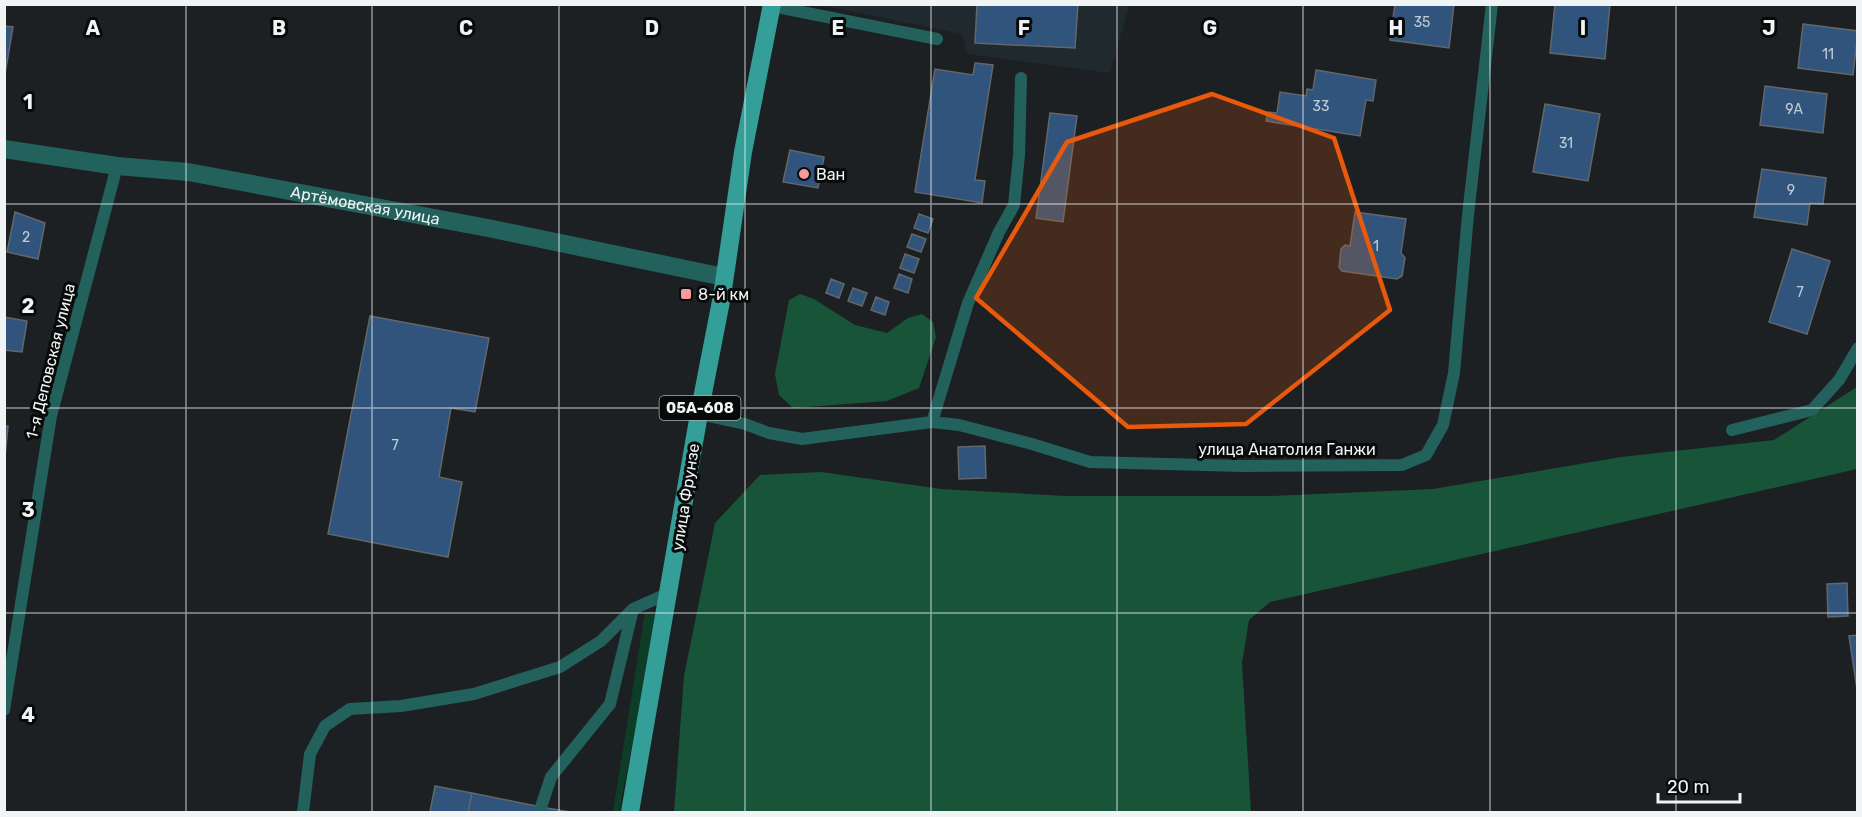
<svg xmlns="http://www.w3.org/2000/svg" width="1862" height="817" viewBox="0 0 1862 817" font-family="Rubik,sans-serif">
<rect width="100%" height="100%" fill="#1c2022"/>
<path fill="#202a2e" d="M820,5h309l-19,68 -143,-19 -5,-20z"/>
<path fill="#0e3d27" d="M652,611l5,6 -38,195h-6l32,-200z"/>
<path fill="#185538" d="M800,294l14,5 41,26 32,8 21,-15 14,-4 11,8 3,15 -17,51 -32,13 -94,7 -14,-13 -4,-21 14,-74z
M1857,387v82l-587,133 -21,18 -7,43 9,149h-577l10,-136 31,-153 45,-48 61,-3 120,17 125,7h206l161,-7 188,-32 153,-17z"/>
<path fill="#30547c" stroke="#63666a" stroke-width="1.5" d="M977,4h101l-3,44 -100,-5z
M1395,4h59l-5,44 -59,-8z
M1555,4h55l-5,55 -55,-6z
M1803,24l55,7 -5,44 -55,-7z
M4,26l9,1 -9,53z
M975,63l18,2 -18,115 10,1 -3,22 -67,-11 20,-123 38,6z
M1316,70l60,10 -3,21 -7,-1 -6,36 -94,-15 2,-9 9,1 3,-21 26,4 1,-7 6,1z
M1765,86l62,8 -4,39 -63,-8z
M1545,104l55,10 -12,67 -55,-9z
M1050,113l27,3 -14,106 -27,-4z
M790,150l34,7 -6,31 -35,-6z
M1762,169l64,9 -3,26 -13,-1 -3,22 -53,-8z
M15,212l30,11 -7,36 -31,-7z
M1355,212l51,7 -5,34 4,5 -3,18 -5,3 -55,-8 -3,-4 2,-18 4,-4 5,1z
M919,214l14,5 -5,14 -14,-5z
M912,234l14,5 -5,13 -14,-5z
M1792,249l38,12 -23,73 -38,-12z
M905,254l14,5 -5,14 -14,-5z
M899,274l13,5 -4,14 -14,-5z
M831,279l13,5 -5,14 -13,-5z
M853,288l14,5 -5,13 -14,-5z
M876,297l13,5 -4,13 -14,-5z
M370,316l119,22 -14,74 -24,-4 -12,69 23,5 -14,75 -120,-23z
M4,317l23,4 -5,31 -18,-2z
M4,426h4l-3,31h-1z
M985,446l1,32 -27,1 -1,-32z
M1847,583l1,33 -20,1 -1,-33z
M1858,635v61l-9,-60z
M435,786l37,7 -4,19h-38z
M472,793l69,14 29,5h-102z"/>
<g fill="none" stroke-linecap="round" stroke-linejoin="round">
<path stroke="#23615d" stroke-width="12" d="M772,6l165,33
M699,414l46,10 24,9 33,6 130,-17 27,3 73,19 58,18 153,4 159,-1 24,-10 17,-30 11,-52 14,-158 24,-211
M932,422l36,-119 31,-71 15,-27 5,-50 2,-77
M1732,430l80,-20 27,-30 19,-32
M4,710l47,-294 66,-250
M541,807l10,-30 59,-73 23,-95 36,-16
M303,812l7,-58 15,-28 25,-17 51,-3 73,-12 86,-27 41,-26 32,-32"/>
<path stroke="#23615d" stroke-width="18" id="s1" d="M4,149l113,17 71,6 300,56 236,49"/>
<path stroke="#349e98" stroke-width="18" d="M630,812l69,-398 23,-118 21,-144 29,-148"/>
</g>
<path fill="#e8590c" fill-opacity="0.2" stroke="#e8590c" stroke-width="4.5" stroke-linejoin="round" d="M1212,94l122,44 56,172 -144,114 -118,3 -152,-129 91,-156z"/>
<path fill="none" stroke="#f1f4f5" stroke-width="1.5" stroke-opacity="0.55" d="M186,4v808M372,4v808M559,4v808M745,4v808M931,4v808M1117,4v808M1303,4v808M1490,4v808M1676,4v808M4,204h1854M4,408h1854M4,613h1854"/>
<g fill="#f59b9c" stroke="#080a0a" stroke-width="2">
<circle cx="804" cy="174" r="6"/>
<rect x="680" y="288" width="12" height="12" rx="3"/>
</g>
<g text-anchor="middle" stroke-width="6" stroke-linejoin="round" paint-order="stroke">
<g font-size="14" fill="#c1ccd7">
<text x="1422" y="27">35</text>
<text x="1828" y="59">11</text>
<text x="1321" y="111">33</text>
<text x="1794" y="114">9А</text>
<text x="1566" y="148">31</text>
<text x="1791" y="195">9</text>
<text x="26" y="242">2</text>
<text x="1376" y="251">1</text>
<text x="1800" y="297">7</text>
<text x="395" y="450">7</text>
</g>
<rect fill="#080a0a" stroke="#abaeae" stroke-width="1.5" x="659.5" y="396" width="81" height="24" rx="4.5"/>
<g font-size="15" font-weight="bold" fill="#f1f4f5">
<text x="700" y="413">05А-608</text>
</g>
<g font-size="16" fill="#f1f4f5" stroke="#080a0a" text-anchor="start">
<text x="816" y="180">Ван</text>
<text x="698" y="300">8-й км</text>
</g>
<g font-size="16" fill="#f1f4f5" stroke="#080a0a">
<text dy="6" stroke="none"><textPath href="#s1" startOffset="366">Артёмовская улица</textPath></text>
<text transform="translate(50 361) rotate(-76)" y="6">1-я Деповская улица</text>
<text x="1287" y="455">улица Анатолия Ганжи</text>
<text transform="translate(685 497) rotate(-81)" y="6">улица Фрунзе</text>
</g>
</g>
<g font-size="20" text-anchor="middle" font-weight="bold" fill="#f1f4f5" stroke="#080a0a" stroke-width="6" stroke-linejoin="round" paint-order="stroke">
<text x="93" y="35">A</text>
<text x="279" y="35">B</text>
<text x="466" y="35">C</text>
<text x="652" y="35">D</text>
<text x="838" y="35">E</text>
<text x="1024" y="35">F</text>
<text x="1210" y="35">G</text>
<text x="1396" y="35">H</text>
<text x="1583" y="35">I</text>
<text x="1769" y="35">J</text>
<text x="28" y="109">1</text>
<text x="28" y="313">2</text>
<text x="28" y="517">3</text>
<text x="28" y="722">4</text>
</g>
<rect width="1862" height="817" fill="none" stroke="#f1f4f5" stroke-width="12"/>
<path d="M1658 793v9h82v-9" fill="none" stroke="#f1f4f5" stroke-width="3"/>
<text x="1667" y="793" font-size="18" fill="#f1f4f5" stroke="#080a0a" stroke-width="4.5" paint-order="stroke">20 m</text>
</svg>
